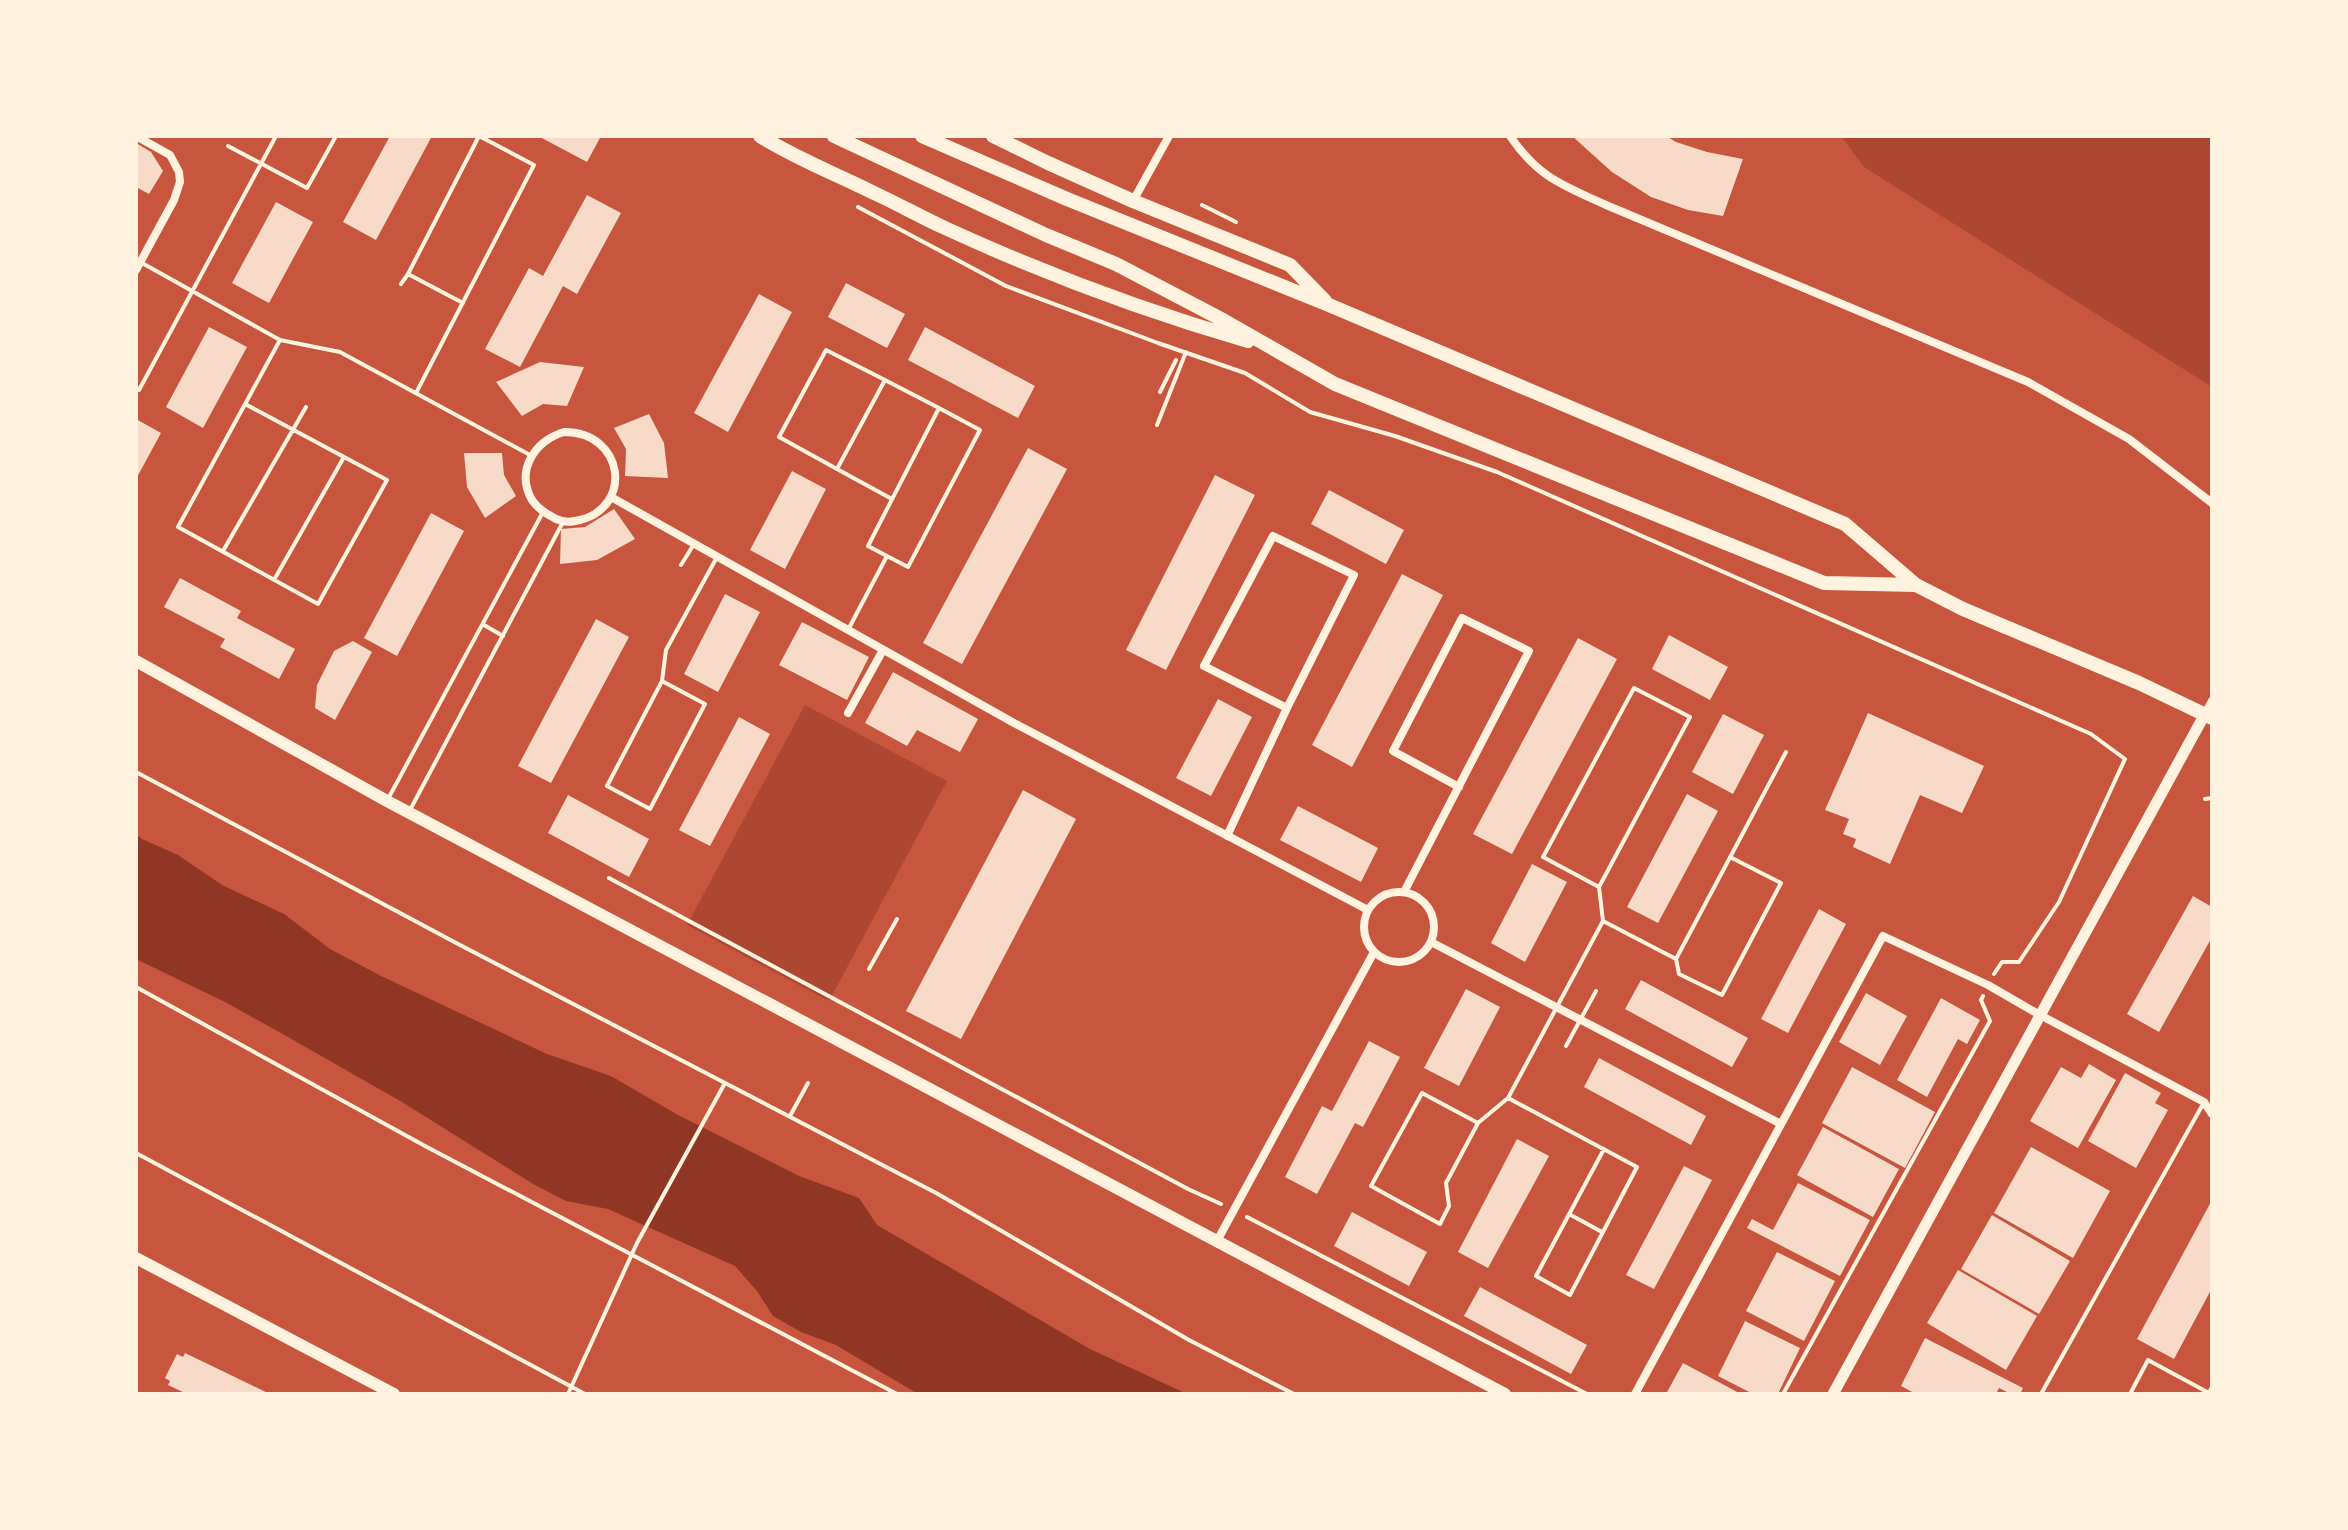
<svg xmlns="http://www.w3.org/2000/svg" width="2348" height="1530" viewBox="0 0 2348 1530" font-family="'Roboto Condensed',sans-serif">
<rect width="100%" height="100%" fill="#c8553d"/>
<path fill="#ae4732" d="M1841,136h371v251l-348,-220z
M805,705l142,76 -118,220 -142,-76z"/>
<path fill="#8f3625" d="M136,834l6,5 36,16 44,30 62,29 46,35 51,27 166,78 64,22 67,39 121,61 60,22 18,27 213,124 97,45h-269l-82,-49 -35,-13 -28,-16 -16,-25 -22,-25 -127,-57 -42,-8 -33,-17 -131,-82 -114,-65 -63,-35 -89,-43z"/>
<path fill="#f7dbc8" d="M390,136h42l-56,104 -33,-18z
M538,136h63l-14,26z
M1572,136h94l10,6 31,10 36,7 -20,57 -35,-6 -37,-13 -39,-25z
M136,143l15,9 12,19 -14,23 -13,-7z
M587,195l34,18 -44,81 -14,-8 -43,81 -35,-18 44,-81 14,8z
M276,202l37,20 -44,81 -37,-20z
M846,283l59,31 -18,34 -59,-31z
M759,294l33,18 -64,120 -34,-19z
M209,327l38,20 -44,81 -37,-21z
M925,327l110,59 -17,32 -110,-58z
M540,362l44,5 -17,39 -24,-2 -21,12 -26,-34z
M649,414l15,29 4,35 -43,-2 1,-27 -12,-21z
M136,419l25,14 -25,46z
M1028,448l39,21 -105,195 -39,-21z
M464,453h38l2,22 12,21 -31,22 -18,-31z
M792,471l34,18 -41,80 -35,-19z
M1215,475l40,20 -89,175 -40,-20z
M1329,490l75,40 -18,34 -75,-40z
M614,509l21,30 -38,21 -37,4 1,-35 24,-2z
M431,513l33,18 -67,125 -33,-18z
M1402,574l41,21 -91,172 -40,-22z
M180,578l61,33 -4,7 58,31 -16,30 -59,-32 5,-8 -61,-32z
M725,594l35,18 -42,80 -34,-18z
M596,619l33,18 -78,146 -33,-17z
M802,622l67,35 -22,43 -68,-35z
M1669,635l59,32 -18,33 -58,-31z
M1578,638l39,21 -105,195 -39,-20z
M353,641l19,11 -37,68 -20,-12 2,-23 17,-34z
M893,672l85,47 -18,33 -43,-22 -10,16 -42,-23z
M1218,699l34,18 -41,79 -35,-18z
M1868,713l116,53 -22,47 -42,-18 -30,69 -37,-17 3,-8 -13,-5 6,-15 -24,-9z
M1723,714l41,21 -31,59 -41,-22z
M739,717l31,17 -60,112 -31,-16z
M1023,790l53,29 -115,220 -55,-28z
M1687,794l31,17 -60,112 -31,-16z
M568,795l81,44 -20,38 -81,-44z
M1298,806l80,42 -17,34 -81,-42z
M1532,864l35,18 -42,80 -34,-19z
M2193,896l19,11v30l-53,95 -32,-18z
M1819,909l27,15 -58,109 -27,-14z
M1641,980l107,58 -16,29 -107,-58z
M1466,989l34,18 -41,79 -35,-18z
M1866,993l41,23 -27,49 -41,-23z
M1941,998l39,22 -13,24 -9,-5 -31,58 -30,-17z
M1369,1041l31,16 -37,70 -8,-4 -38,71 -32,-17 37,-71 10,5z
M1599,1058l107,58 -15,29 -107,-58z
M2089,1064l27,16 -38,68 -48,-27 31,-54 20,11z
M1852,1067l83,45 -30,56 -83,-45z
M2125,1073l36,20 -6,10 13,7 -32,58 -48,-27z
M1823,1127l76,42 -26,48 -76,-42z
M1517,1139l32,17 -61,112 -30,-16z
M2031,1147l79,44 -37,67 -79,-45z
M1684,1166l28,14 -58,109 -28,-14z
M1798,1183l72,37 -30,56 -93,-48 5,-9 21,11z
M2212,1200v88l-38,71 -37,-20z
M1352,1212l75,40 -18,34 -75,-40z
M1992,1215l78,46 -31,53 -78,-45z
M1777,1252l58,29 -31,60 -58,-30z
M1958,1270l79,46 -31,54 -79,-47z
M1480,1287l107,58 -16,29 -107,-58z
M1745,1321l55,27 -22,46h-25l-35,-18z
M1925,1338l98,50 -3,6h-9l-12,-6 -3,6h-80l-15,-8z
M185,1353l85,41h-83l-19,-9 2,-4 -5,-3 12,-24 6,3z
M1683,1363l58,31h-75z"/>
<g fill="none" stroke-linecap="round" stroke-linejoin="round">
<path stroke="#fff3e0" stroke-width="4" d="M1202,205l34,17
M858,207l148,79 152,57 87,30 65,39 85,24 102,36 594,262 34,25 -66,143 -40,60h-17l-8,12
M1160,392l16,-32
M1157,425l29,-73
M136,772l324,173 478,249 251,146 105,54
M2205,799l7,-1
M609,878l579,311 33,15
M869,969l28,-50
M136,987l289,159 472,248
M790,1116l18,-33
M136,1153l449,241
M1247,1217l340,177
M568,1394l69,-151 88,-160
M1783,1394l207,-373 -9,-21 2,-4"/>
<path stroke="#fff3e0" stroke-width="4" d="M228,146l79,42 29,-52
M142,263l138,77 60,12 190,103
M401,284l7,-10
M139,390l137,-254
M416,393l118,-228 -55,-29 -71,138 55,29
M245,404l142,76 -69,124 -140,-77 102,-187
M837,469l-58,-32 47,-87 59,30
M892,499l-55,-30 48,-89 54,28
M223,551l83,-144
M681,565l13,-21
M274,580l70,-123
M484,625l19,11
M849,628l38,-72 -19,-10 71,-138 41,22 -72,137 -21,-11
M662,681l43,23 -55,105 -43,-23 55,-105 4,-31 51,-93
M388,799l155,-287
M410,810l153,-288
M1603,921l73,38 3,15 43,21 59,-112 -51,-26
M1676,959l110,-207
M1566,1046l30,-55
M1508,1098l129,69 -67,128 -34,-19 68,-127
M1478,1123l-32,60 3,23 -9,18 -69,-38 51,-93 56,30 30,-25 95,-177 -4,-34 91,-170 -56,-29 -91,169 56,30
M1569,1214l33,18
M2041,1394l162,-290
M2130,1394l18,-34 61,33 3,-6"/>
<path stroke="#fff3e0" stroke-width="8" d="M1510,136c28,41 52,49 96,69l422,177 101,57 83,64
M1133,201l36,-65
M136,270l38,-70 6,-18 -1,-10 -9,-17 -34,-19
M564,432c61,0 69,75 16,88 -9,2 -15,3 -24,-1 -9,-5 -18,-10 -24,-19 -17,-30 3,-59 32,-68z
M611,497l403,226 354,187
M848,713l35,-63
M2205,714l7,-13
M1227,836l60,-128 67,-133 -81,-39 -69,130 83,42
M1364 927a35 35 0 1 1 70 0a35 35 0 1 1-70 0Z
M1404,892l125,-241 -67,-33 -69,133 66,36
M1431,942l350,182
M1217,1241l157,-289
M1635,1394l248,-458 105,49 52,30 164,87 8,12"/>
<path stroke="#fff3e0" stroke-width="11" d="M1833,1394l372,-680"/>
<path stroke="#fff3e0" stroke-width="12" d="M136,661l251,140 1118,593
M136,1258l258,136"/>
<path stroke="#fff3e0" stroke-width="14" d="M760,136c37,23 76,38 114,57 24,11 47,24 71,35 98,45 199,83 303,113
M834,136l212,99 70,29 107,56 112,64 489,199 92,2
M922,136l145,63 262,106 516,219 71,61 47,24 176,74 73,35
M993,136l55,27 85,38 157,64 35,36"/>
</g>
<rect width="2348" height="1530" fill="none" stroke="#fff3e0" stroke-width="276"/>
</svg>
